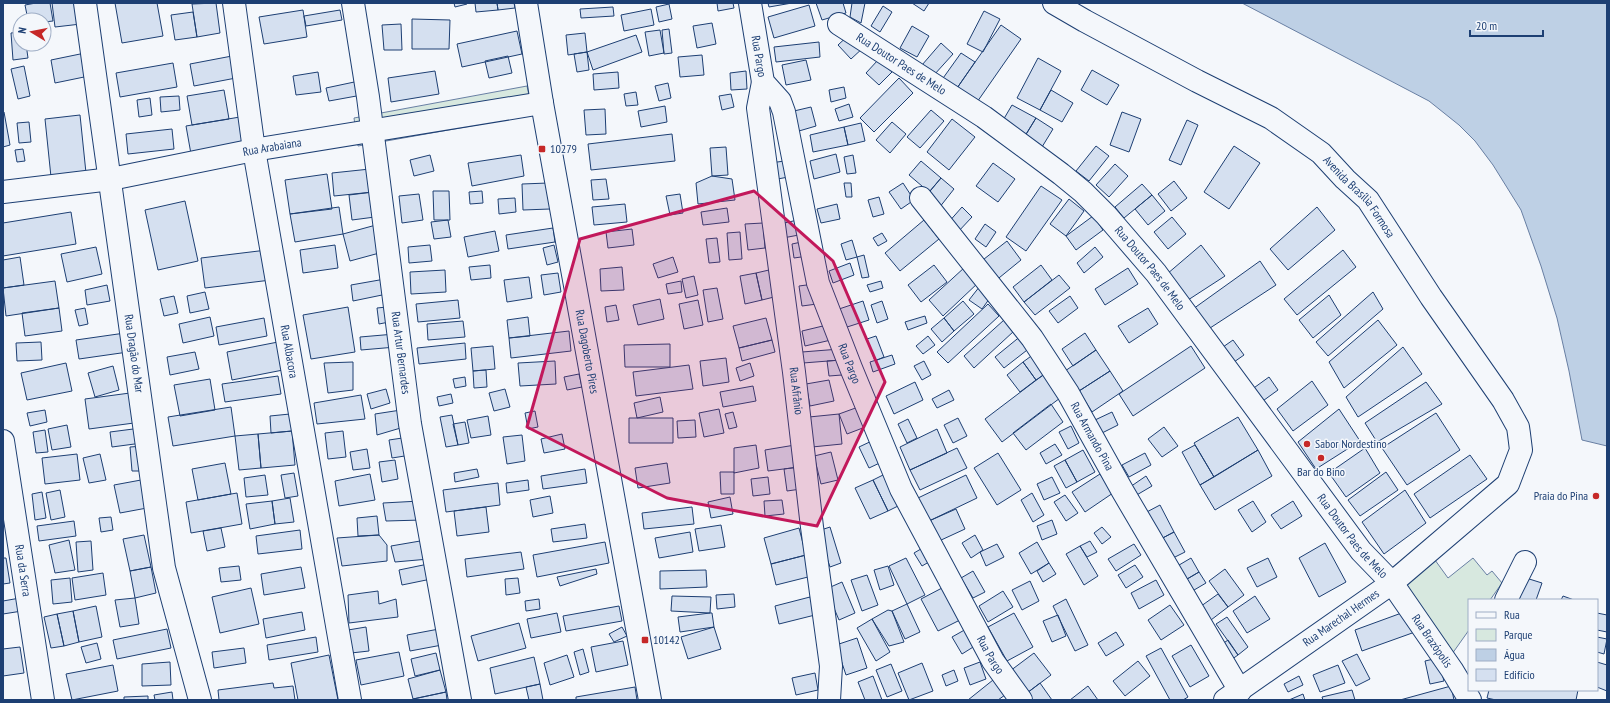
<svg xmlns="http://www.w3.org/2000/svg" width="1610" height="703" viewBox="0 0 1610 703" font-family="'PT Sans Narrow',sans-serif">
<rect width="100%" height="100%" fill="#f4f7fb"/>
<path fill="#d7e8df" stroke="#687fa3" d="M527,86l6,29 -175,31 -4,-28z
M1473,558l14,17 5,-4 10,12 -12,17h-21v30l-17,24 -50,-68 33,-26 13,18z"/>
<path fill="#bed0e5" stroke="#687fa3" d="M1242,3h365v443l-25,-6 -13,-69 -12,-53 -16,-52 -20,-56 -28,-45 -18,-24 -16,-16 -30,-24z"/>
<path fill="#d5e0f0" stroke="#1d3f73" d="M36,3h14l3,18 -9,1v-2h-16l-3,-15z
M52,3h26l3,21 -26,3z
M115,3h42l6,33 -41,7z
M216,3l4,30 -23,4 -5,-33z
M454,3h12l1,1 -12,3z
M475,3h22l1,7 -22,2z
M497,3h17l1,5 -17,2z
M717,3h16l1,5 -16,3z
M768,3h24l-23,4z
M816,3h27l3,10 -24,7z
M852,3h13l-4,20 -11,-6z
M912,3h17l-5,8z
M669,4l3,15 -13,3 -3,-15z
M809,5l6,21 -41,12 -6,-21z
M883,6l9,6 -12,20 -9,-6z
M613,7l1,9 -33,2 -1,-9z
M651,9l3,16 -30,6 -3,-16z
M303,10l4,27 -43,7 -5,-27z
M340,10l2,10 -36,6 -2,-10z
M984,11l16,8 -17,33 -16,-8z
M193,12l4,25 -22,3 -4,-25z
M412,19l38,1 -1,29h-37z
M712,23l4,21 -19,4 -4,-22z
M401,24l1,26h-18l-2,-25z
M1001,25l20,14 -46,66 -20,-14z
M912,26l17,10 -12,21 -17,-9z
M669,29l3,24 -8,1 -2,-24z
M660,30l4,23 -15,3 -4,-24z
M517,31l5,23 -60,13 -5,-23z
M20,32v12h6l2,14 -15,2 -2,-27z
M585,33l2,19 -19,3 -2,-20z
M851,33l13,14 -13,12 -13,-14z
M636,35l6,17 -49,18 -6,-18z
M819,42l1,15 -44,5 -2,-15z
M941,43l12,11 -19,21 -12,-10z
M587,52l2,18 -12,2 -3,-18z
M85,53l4,23 -34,7 -4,-23z
M961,53l14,9 -20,29 -14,-10z
M702,55l2,20 -24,2 -2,-20z
M232,56l4,22 -42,8 -4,-22z
M508,56l4,17 -23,5 -4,-17z
M1038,58l23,13 -21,39 -23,-12z
M806,60l5,20 -25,5 -4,-20z
M878,60l14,12 -13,13 -13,-12z
M173,63l4,24 -57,10 -4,-24z
M24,66l6,30 -12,3 -7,-30z
M1092,70l27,15 -12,20 -26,-15z
M435,71l4,23 -48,8 -3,-24z
M746,71l1,18 -16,1 -1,-17z
M318,72l3,20 -25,3 -3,-19z
M618,72l1,16 -25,2 -1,-16z
M899,78l14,15 -39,39 -14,-14z
M359,81l3,14 -33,6 -3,-13z
M668,83l3,15 -12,3 -4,-15z
M844,87l2,11 -15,4 -2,-12z
M224,90l5,29 -37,6 -5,-29z
M1051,90l22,13 -11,19 -22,-12z
M636,92l2,13 -12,1 -2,-12z
M731,94l3,13 -12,3 -3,-14z
M179,96l1,14 -19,2 -1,-15z
M150,98l2,17 -13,2 -2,-17z
M849,104l4,13 -14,4 -4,-12z
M1012,105l24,13 -11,18 -23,-14z
M665,106l2,16 -26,5 -3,-16z
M811,107l5,19 -17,5 -5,-20z
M605,109l1,25 -20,1 -2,-25z
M931,110l13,11 -24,27 -13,-11z
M4,112l6,33 -7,2v-34z
M1122,112l19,7 -12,33 -19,-7z
M80,115l6,58 -35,4 -6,-58z
M240,117l4,28 -53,9 -5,-28z
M1036,118l17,11 -11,18 -17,-11z
M952,119l23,18 -26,33 -22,-18z
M1187,120l11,5 -17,40 -12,-5z
M29,122l2,20 -12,1 -2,-20z
M892,122l14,12 -16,19 -14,-13z
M861,123l4,18 -17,4 -4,-18z
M844,127l4,18 -35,7 -3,-17z
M172,129l2,20 -46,5 -2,-20z
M672,134l3,27 -84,9 -3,-26z
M1096,146l13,10 -20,25 -13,-10z
M1234,146l26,17 -31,46 -25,-17z
M726,147l2,28 -16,1 -2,-28z
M23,149l2,12 -8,1 -2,-12z
M836,154l4,18 -26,7 -4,-18z
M430,155l4,16 -20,5 -4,-16z
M521,155l3,21 -52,10 -4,-23z
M853,155l3,18 -9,1 -3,-17z
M792,160l2,16 -22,4 -2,-17z
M921,161l20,17 -12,14 -20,-17z
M993,163l22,16 -17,23 -22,-16z
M1115,164l13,12 -19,21 -13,-12z
M370,169l3,23 -39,4 -2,-23z
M327,174l5,35 -42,5 -5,-34z
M712,176l20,3 3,21 -37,4 -2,-21z
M941,178l13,11 -15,19 -13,-12z
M606,179l3,20 -16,1 -2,-20z
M1174,181l13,17 -16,13 -13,-17z
M548,183l2,26 -27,1 -1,-26z
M844,183h7l1,14h-6z
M903,183l11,17 -13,9 -12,-17z
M1142,184l10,11 -28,23 -9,-11z
M1041,186l21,14 -36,51 -20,-14z
M433,191h16l1,29h-16z
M482,191l1,12 -13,1 -1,-12z
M373,192l2,25 -23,3 -3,-25z
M419,194l4,26 -21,3 -3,-27z
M680,194l3,19 -13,2 -4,-19z
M1152,195l13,16 -17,14 -13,-16z
M879,197l5,17 -11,3 -5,-17z
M515,198l1,14 -17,2 -1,-15z
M1069,199l15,12 -18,25 -16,-12z
M185,201l13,60 -40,9 -13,-60z
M625,204l2,18 -33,3 -2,-18z
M837,204l3,15 -19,4 -4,-14z
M339,207l4,27 -48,8 -5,-28z
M962,207l10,10 -15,16 -10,-9z
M1317,207l18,23 -47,40 -18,-21z
M727,208l2,14 -26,3 -2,-13z
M71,212l5,32 -73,12v-33z
M1093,216l10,14 -27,20 -10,-14z
M1172,217l14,17 -18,15 -14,-17z
M802,219l2,15 -21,4 -3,-14z
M448,220l3,17 -17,2 -3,-17z
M924,220l15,19 -39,32 -15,-18z
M763,223l2,25 -17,2 -3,-26z
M985,224l11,8 -10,15 -11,-8z
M376,225l7,27 -33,9 -7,-27z
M553,228l2,14 -47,7 -2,-14z
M632,229l2,16 -26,3 -2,-16z
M495,231l4,20 -31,6 -4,-20z
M740,232l2,27 -13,1 -2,-27z
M882,233l5,8 -9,5 -5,-8z
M717,238l3,24 -11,1 -3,-24z
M852,240l5,17 -11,3 -5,-16z
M806,241l2,15 -14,2 -2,-14z
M1007,241l14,19 -27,22 -15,-19z
M335,245l3,23 -35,5 -3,-23z
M430,245l2,16 -23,2 -1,-16z
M554,245l4,17 -11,3 -4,-17z
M1201,245l24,31 -37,24 -21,-26z
M96,247l6,27 -35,8 -6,-28z
M1095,247l8,10 -19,16 -7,-10z
M267,250l4,30 -66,8 -4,-30z
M1343,250l13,17 -59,48 -13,-16z
M864,255l5,22 -7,1 -5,-21z
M20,257l4,28 -21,3v-28z
M673,257l5,15 -20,6 -5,-14z
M1260,261l16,24 -69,45 -14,-21z
M850,263l4,12 -21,8 -4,-12z
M490,265l1,13 -20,2 -2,-13z
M934,265l13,17 -26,20 -13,-17z
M1041,265l11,15 -28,22 -11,-15z
M622,267l2,23 -23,1 -1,-22z
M965,267l14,15 -36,34 -14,-16z
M1128,268l10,16 -33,21 -10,-16z
M445,270l1,22 -35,2 -1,-22z
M769,270l5,27 -12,3 -6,-27z
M558,273l3,19 -17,3 -3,-20z
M756,273l6,27 -17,4 -5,-28z
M1059,275l11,13 -35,27 -11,-13z
M694,276l4,19 -12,3 -4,-19z
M529,277l3,21 -25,4 -3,-22z
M385,279l2,15 -34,7 -2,-16z
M55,281l4,27 -53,8 -3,-28z
M681,281l1,11 -14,2 -2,-10z
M881,281l2,7 -13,4 -3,-7z
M814,284l3,20 -15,2 -3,-20z
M107,285l3,16 -23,4 -2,-15z
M980,286l12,9 -10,14 -13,-9z
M717,288l6,31 -15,3 -5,-32z
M205,292l4,17 -19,4 -3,-17z
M1373,292l10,17 -55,47 -12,-14z
M1329,295l12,20 -28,23 -14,-18z
M174,296l4,17 -14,3 -4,-17z
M1070,296l8,12 -20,15 -9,-12z
M660,299l4,20 -26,6 -5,-20z
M458,300l2,18 -42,4 -2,-18z
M698,300l5,25 -19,4 -5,-25z
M863,301l6,19 -25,8 -5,-19z
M882,301l6,18 -11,4 -6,-18z
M963,301l11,13 -20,17 -10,-13z
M988,304l11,12 -51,47 -11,-11z
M616,305l3,15 -12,2 -2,-15z
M348,307l7,45 -44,7 -8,-44z
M387,307l2,15 -10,2 -2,-16z
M59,308l3,23 -37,5 -3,-23z
M85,308l3,16 -9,2 -4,-16z
M1148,308l10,16 -29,19 -11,-17z
M925,316l2,7 -19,7 -3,-8z
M210,317l4,19 -31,7 -4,-19z
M528,317l2,19 -21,2 -2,-18z
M264,318l3,18 -48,9 -3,-18z
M766,318l6,22 -33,8 -6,-22z
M944,318l10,13 -12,11 -11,-13z
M1004,320l10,11 -40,37 -10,-12z
M1378,320l19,25 -53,43 -15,-26z
M463,321l2,16 -37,3 -1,-16z
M827,325l4,15 -26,6 -3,-15z
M569,331l2,20 -60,7 -2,-20z
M125,333l3,19 -49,7 -3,-19z
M1085,333l11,17 -23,16 -11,-17z
M395,334l1,13 -35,3 -1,-13z
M1022,335l9,12 -27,21 -9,-11z
M876,336l8,21 -9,4 -8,-22z
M928,336l7,9 -12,9 -7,-8z
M772,340l3,12 -33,9 -3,-13z
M1233,340l11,15 -10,7 -11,-15z
M41,342l1,18 -25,1 -1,-18z
M278,342l5,28 -51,10 -5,-28z
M465,343l1,16 -47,5 -2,-16z
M670,344v23h-45l-1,-22z
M493,346l2,23 -22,2 -2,-23z
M1191,346l14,22 -72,48 -14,-22z
M1403,347l19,27 -64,43 -12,-20z
M840,349l1,11 -38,3 -1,-11z
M1096,350l14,21 -31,20 -14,-20z
M195,352l4,17 -29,6 -3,-18z
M1034,354l14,18 -12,8 -13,-18z
M892,355l3,9 -22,8 -3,-10z
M726,358l3,24 -26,4 -3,-25z
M841,360l1,15 -13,1 -2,-15z
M555,361l1,23 -36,2 -2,-23z
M924,361l7,14 -9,5 -8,-14z
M353,362v28l-25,3 -4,-30z
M1023,362l13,18 -16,12 -13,-17z
M66,363l6,28 -45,9 -6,-27z
M750,363l4,13 -14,5 -4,-13z
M689,365l4,24 -57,7 -3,-24z
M113,366l6,24 -24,7 -7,-24z
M486,370l1,17 -13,1 -1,-17z
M1110,371l13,20 -31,21 -13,-21z
M1047,372l17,23 -62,47 -17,-23z
M579,374l3,13 -15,3 -3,-13z
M278,376l3,18 -56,8 -3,-18z
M465,377l1,9 -11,2 -2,-9z
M1269,377l9,13 -18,13 -9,-13z
M210,379l5,31 -35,6 -6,-31z
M829,380l5,21 -24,5 -4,-22z
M1312,381l16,24 -35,26 -16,-22z
M915,382l8,18 -29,14 -8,-18z
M1426,382l16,22 -65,38 -12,-19z
M753,386l3,15 -33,6 -3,-15z
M386,389l4,14 -19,6 -4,-15z
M505,389l5,18 -16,4 -5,-18z
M949,390l5,10 -17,8 -5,-9z
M130,393l4,30 -45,6 -4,-30z
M451,394l2,9 -14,3 -2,-9z
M361,395l4,24 -48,5 -3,-21z
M660,397l3,15 -26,6 -3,-15z
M1051,404l12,18 -37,28 -13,-17z
M861,406l7,20 -21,8 -8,-20z
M231,407l4,29 -62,10 -5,-29z
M719,409l5,24 -20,4 -5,-24z
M1339,409l21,32 -44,28 -18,-27z
M45,410l2,12 -17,4 -3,-13z
M401,410l3,17 -27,8 -2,-21z
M535,411l3,16 -10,2 -3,-16z
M733,412l4,15 -8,2 -4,-15z
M1112,412l6,13 -16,8 -7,-13z
M1436,413l24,37 -53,35 -25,-37z
M290,414l2,17 -21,2 -1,-17z
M839,414l3,30 -30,3 -3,-30z
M452,415l6,30 -12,2 -6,-30z
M488,416l3,19 -20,3 -4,-18z
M1238,417l20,33 -44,27 -20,-34z
M629,418h44v25h-44z
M958,418l9,18 -14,7 -9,-18z
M908,419l9,19 -10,5 -9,-19z
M695,420l1,17 -18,1 -1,-17z
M465,422l4,21 -11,2 -5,-21z
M67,425l4,22 -19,3 -4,-21z
M1071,426l8,17 -11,6 -9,-17z
M1164,427l14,19 -16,11 -14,-18z
M141,428l1,15 -30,4 -2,-15z
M937,429l10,24 -37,17 -10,-23z
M45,430l3,22 -12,1 -3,-21z
M292,431l3,34 -34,3 -3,-34z
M343,431l3,26 -18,2 -3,-26z
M258,434l3,34 -22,2 -4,-34z
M562,434l3,15 -21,4 -3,-14z
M522,435l3,26 -18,3 -4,-27z
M409,437l2,18 -19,3 -3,-18z
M876,439l10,21 -17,8 -10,-21z
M1055,444l7,11 -16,9 -6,-11z
M756,445l3,23 -25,5v-25z
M795,445l4,22 -31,4 -3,-21z
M1195,445l19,32 -14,8 -18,-33z
M144,446l2,25h-14l-2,-24z
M957,448l10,20 -47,22 -10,-20z
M1365,448l15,25 -34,24 -17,-24z
M367,449l3,19 -17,2 -3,-18z
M1083,450l12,22 -18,10 -12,-22z
M1258,450l14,26 -57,34 -15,-25z
M831,452l7,28 -17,4 -7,-28z
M998,453l23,37 -24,15 -23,-37z
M1145,453l6,12 -22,12 -7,-12z
M77,454l3,26 -35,4 -3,-26z
M100,454l6,26 -17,3 -6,-25z
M1470,455l17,24 -57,39 -16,-24z
M395,460l3,19 -16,3 -3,-20z
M1065,460l12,22 -11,6 -12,-22z
M225,463l6,31 -33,6 -6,-31z
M667,463l3,20 -32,5 -3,-20z
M799,467l2,22 -14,2 -3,-22z
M477,469l2,8 -24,5 -1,-9z
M585,469l2,14 -44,6 -2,-13z
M720,472h14v22h-13z
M889,472l15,31 -16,8 -15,-31z
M1386,472l12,18 -38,26 -12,-16z
M294,473l4,23 -13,2 -4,-23z
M370,474l5,26 -36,6 -4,-25z
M1100,474l13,19 -28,19 -13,-20z
M265,475l3,20 -22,2 -2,-19z
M966,475l11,23 -48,23 -11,-23z
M1146,476l6,10 -17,10 -5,-9z
M768,477l2,17 -17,2 -2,-17z
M1052,477l8,16 -16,7 -7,-16z
M141,480l6,28 -27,5 -6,-28z
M528,480l1,10 -22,3 -1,-10z
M873,480l15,31 -18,8 -15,-31z
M498,483l2,22 -54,7 -3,-22z
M60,490l5,27 -14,3 -5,-27z
M1405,490l21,33 -42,31 -22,-32z
M42,492l4,26 -11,2 -3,-26z
M237,493l5,31 -51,9 -5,-31z
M1032,493l12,22 -11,7 -12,-22z
M1065,495l13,18 -12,8 -12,-19z
M550,496l3,17 -20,4 -3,-17z
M730,497l3,17 -22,4 -3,-16z
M290,498l4,24 -19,2 -3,-23z
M782,500l2,14 -19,2 -1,-15z
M272,501l3,23 -25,5 -4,-25z
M420,501l2,19 -36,1 -3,-18z
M1253,501l13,21 -14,10 -14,-22z
M1293,501l9,15 -21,13 -10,-14z
M1160,505l14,27 -17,9 -14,-27z
M486,507l3,25 -32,4 -3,-25z
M692,507l2,17 -50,5 -2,-16z
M956,509l9,20 -26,12 -10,-20z
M377,516l2,19 -21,1 -1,-18z
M111,517l2,13 -12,2 -2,-14z
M1052,520l5,14 -15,6 -5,-14z
M74,521l2,15 -37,5 -2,-15z
M585,524l2,14 -34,4 -2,-13z
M721,525l4,22 -26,4 -4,-22z
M830,527l11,36 -11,4 -12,-36z
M1102,527l9,10 -9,7 -8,-11z
M221,528l4,19 -18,4 -4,-20z
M799,528l7,27 -35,9 -7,-26z
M300,530l2,19 -44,5 -2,-18z
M690,532l3,20 -34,6 -4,-20z
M1174,532l11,20 -18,9 -10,-20z
M144,535l7,32 -21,4 -7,-32z
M379,535l8,10v16l-45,5 -5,-28z
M975,535l8,15 -12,8 -9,-15z
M69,540l6,30 -20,3 -6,-28z
M426,540l3,19 -34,3 -4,-16z
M91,541l2,29 -15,2 -2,-30z
M1090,541l7,11 -10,5 -7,-11z
M605,542l4,21 -72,14 -4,-22z
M1037,542l12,21 -18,11 -12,-21z
M1325,543l21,39 -27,15 -20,-39z
M997,544l7,13 -18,9 -6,-14z
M1134,544l7,11 -25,16 -8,-12z
M926,546l8,13 -12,7 -8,-13z
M1080,546l18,30 -14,9 -18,-31z
M521,552l3,17 -57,8 -2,-18z
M806,555l6,21 -36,9 -5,-21z
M3,558h3l4,25 -7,1z
M906,558l19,37 -18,9 -18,-38z
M1191,558l8,14 -17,10 -8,-14z
M1268,558l9,19 -20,10 -10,-19z
M433,563l3,15 -34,7 -3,-15z
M1049,563l7,11 -13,8 -6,-11z
M1135,565l8,12 -17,11 -8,-13z
M239,566l2,14 -20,2 -2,-14z
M888,566l6,19 -14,5 -6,-20z
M151,567l5,26 -21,5 -5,-27z
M301,567l4,21 -41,7 -3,-21z
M596,569l1,5 -37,12 -3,-9z
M1225,569l19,26 -16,12 -19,-26z
M706,570l1,17 -47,2v-18z
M973,571l12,21 -12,6 -12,-20z
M1199,572l7,11 -17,10 -7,-11z
M103,573l3,22 -31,5 -3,-22z
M867,575l11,30 -16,6 -11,-31z
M70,578l2,24 -19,2 -2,-24z
M518,578l2,15 -14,2 -1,-16z
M1526,578l16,5 -6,17h-17z
M1156,580l8,15 -25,14 -8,-16z
M1030,581l9,20 -17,9 -10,-20z
M842,582l13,31 -16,7 -13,-31z
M251,588l8,36 -39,9 -8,-36z
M942,588l18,32 -22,11 -17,-32z
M378,591l1,13 17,-5 2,18 -49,6 -1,-28z
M1003,591l10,16 -25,15 -9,-16z
M734,594l1,13 -18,2 -1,-14z
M1218,594l10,13 -21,16 -10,-14z
M672,596l39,1 -1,16 -39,-2z
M1255,596l15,23 -23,14 -14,-22z
M1563,596l11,4h-13z
M810,597l5,18 -36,9 -4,-18z
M20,598l2,13 -19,3v-13z
M135,598l4,26 -19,3 -5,-27z
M539,599l1,10 -14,2 -1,-10z
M1066,599l22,46 -13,6 -22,-45z
M907,604l13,28 -15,7 -13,-28z
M1170,605l14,20 -23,15 -13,-20z
M96,606l6,31 -23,5 -6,-31z
M619,606l3,15 -56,10 -3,-15z
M888,610l4,1 12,31 -15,4 -17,-27z
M73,611l6,31 -15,4 -7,-32z
M1407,611l8,21 -53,19 -7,-21z
M302,612l3,18 -39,8 -3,-19z
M557,613l4,19 -30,6 -4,-19z
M710,613h2l2,14 -34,5 -2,-15z
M1014,613l19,34 -26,14 -19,-34z
M1597,613l10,2v17l-10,-2z
M57,614l7,32 -13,2 -7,-31z
M1058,615l8,21 -14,6 -9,-21z
M1227,617l21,30 -10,8 -22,-31z
M872,619l18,33 -14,9 -19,-33z
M519,623l7,25 -48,13 -7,-25z
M366,627l3,24 -18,2 -3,-23z
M622,627l5,9 -13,6 -5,-8z
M714,627l7,22 -33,10 -7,-22z
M968,628l10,16 -16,10 -10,-17z
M167,629l4,19 -54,11 -4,-19z
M439,629l3,16 -32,6 -3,-16z
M1116,632l8,13 -18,11 -8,-13z
M316,637l2,15 -49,8 -2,-15z
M1597,637l10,2 -3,15 -7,-2z
M857,638l10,30 -21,7 -10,-30z
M1228,640l10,15 -10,7 -10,-15z
M623,641l5,24 -32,7 -5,-25z
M97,643l4,16 -15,4 -5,-16z
M1191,645l18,31 -19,11 -18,-31z
M20,647l4,26 -21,3v-27z
M244,648l2,15 -32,5 -2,-16z
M1161,648l27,49 -5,3h-13l-24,-44z
M583,649l6,23 -9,3 -6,-23z
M399,652l5,24 -43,9 -5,-25z
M436,653l4,17 -25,6 -4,-17z
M1034,653l17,22 -24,18 -17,-22z
M1357,654l13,25 -14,7 -14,-25z
M329,655l9,45h-40l-7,-37z
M567,655l7,22 -24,8 -6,-22z
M534,657l6,27 -45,10 -5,-26z
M1438,658l6,23 -14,3 -5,-23z
M1138,661l12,15 -25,20 -12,-15z
M170,662l1,23 -29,1v-22z
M980,662l6,17 -16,6 -6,-17z
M1597,662l10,3v26l-10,-4z
M922,663l11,28 -24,9 -11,-27z
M891,664l11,27 -15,6 -11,-27z
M113,665l5,26 -46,9 -6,-26z
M1338,665l7,18 -25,9 -7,-17z
M440,670l6,22 -33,7 -5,-20z
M954,670l4,11 -12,5 -4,-11z
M815,673l3,17 -22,5 -4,-17z
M873,676l9,24h-17l-7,-18z
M1299,676l4,9 -15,7 -4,-8z
M993,680l12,15 -7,5h-30z
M273,683l1,5 19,-2 2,14h-76l-1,-10z
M1040,683l12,17h-20l-5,-7z
M540,684l3,16h-14l-3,-13z
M1088,686l10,14h-28z
M1451,686l3,14h-54z
M635,687l2,13h-61v-3z
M1352,690l3,10h-32l-1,-3z
M1489,690h89l-2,10h-80l-9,-2z
M172,692l1,8h-18l-1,-5z
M446,692l1,8h-34v-1z
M1303,694l2,6h-16z
M148,696v4h-24v-3z"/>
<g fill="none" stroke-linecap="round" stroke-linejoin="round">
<g stroke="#1d3f73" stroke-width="24">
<g id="minor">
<path id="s1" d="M85,3l79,565 36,132"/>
<path id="s2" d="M234,3l20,147 96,550"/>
<path id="s3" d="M353,3l15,94 42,327 50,276"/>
<path id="s4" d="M526,3l16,100 108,597"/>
<path id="s5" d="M750,3l13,79 17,19 4,11 34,171 33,85 50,121 92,172 28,39"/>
<path id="s6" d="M1054,3l31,18 112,60 74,37 50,35 24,26 23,21 63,97 72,103 15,27 1,7 2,16 -13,34 -116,99 -167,117"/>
<path id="s7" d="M839,24l145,93 77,57 22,18 23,23 50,58 205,278 31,32 60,87 18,30"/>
<path id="s8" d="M763,82l-5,26 36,264 18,155 19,139 -2,34"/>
<path id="s9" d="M3,192l108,-13 143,-29 288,-47"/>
<path id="s10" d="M921,198l111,140 36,55 54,97 118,201"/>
<path id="s11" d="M3,441l40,259"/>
<path d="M1506,600l19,-38"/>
</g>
</g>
<use href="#minor" stroke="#f4f7fb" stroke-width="22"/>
</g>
<path fill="#c2185b" fill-opacity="0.2" stroke="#c2185b" stroke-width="3" stroke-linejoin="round" d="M754,191l79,70 52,121 -68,144 -150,-28 -140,-71 53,-188z"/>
<g fill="#c62828" stroke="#f4f7fb" stroke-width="1.5">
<rect x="538" y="145" width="8" height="8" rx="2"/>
<circle cx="1307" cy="444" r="4"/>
<circle cx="1321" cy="458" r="4"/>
<circle cx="1596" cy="496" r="4"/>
<rect x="641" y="636" width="8" height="8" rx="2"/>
</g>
<g text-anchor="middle" stroke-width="3" stroke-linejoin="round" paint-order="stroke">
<g font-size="12" fill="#1d3f73" stroke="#f4f7fb">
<text dy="4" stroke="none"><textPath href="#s5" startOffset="54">Rua Pargo</textPath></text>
<text dy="4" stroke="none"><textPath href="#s7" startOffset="74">Rua Doutor Paes de Melo</textPath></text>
<text dy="4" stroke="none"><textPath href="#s9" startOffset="273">Rua Arabaiana</textPath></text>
<text dy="4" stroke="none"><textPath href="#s6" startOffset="365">Avenida Brasília Formosa</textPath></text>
<text dy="4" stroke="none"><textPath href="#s7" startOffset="398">Rua Doutor Paes de Melo</textPath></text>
<text dy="4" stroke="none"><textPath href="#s2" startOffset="353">Rua Albacora</textPath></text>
<text dy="4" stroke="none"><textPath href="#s3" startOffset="353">Rua Artur Bernardes</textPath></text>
<text dy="4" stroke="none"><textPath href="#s4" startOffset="354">Rua Dagoberto Pires</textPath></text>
<text dy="4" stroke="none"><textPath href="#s1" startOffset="354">Rua Dragão do Mar</textPath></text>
<text dy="4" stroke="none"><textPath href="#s5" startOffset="378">Rua Pargo</textPath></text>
<text dy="4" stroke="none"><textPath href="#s8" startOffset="312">Rua Afrânio</textPath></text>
<text dy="4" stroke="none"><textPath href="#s10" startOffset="294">Rua Armando Pina</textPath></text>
<text dy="4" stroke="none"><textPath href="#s7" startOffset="734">Rua Doutor Paes de Melo</textPath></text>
<text dy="4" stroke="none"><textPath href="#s11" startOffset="131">Rua da Serra</textPath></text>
<text transform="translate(1341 618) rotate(-35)" y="4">Rua Marechal Hermes</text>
<text dy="4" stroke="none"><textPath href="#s7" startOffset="866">Rua Brazópolis</textPath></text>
<text dy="4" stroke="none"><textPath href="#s5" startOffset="702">Rua Pargo</textPath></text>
</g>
<g font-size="12" fill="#1d3f73" stroke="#f4f7fb" text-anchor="start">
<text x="550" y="153">10279</text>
<text x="1315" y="448">Sabor Nordestino</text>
<text x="1321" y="476" text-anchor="middle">Bar do Bino</text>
<text x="1588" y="500" text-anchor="end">Praia do Pina</text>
<text x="653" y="644">10142</text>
</g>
</g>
<rect width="1610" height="703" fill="none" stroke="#1d3f73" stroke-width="8"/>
<rect x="1468" y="599" width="130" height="92" fill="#f4f7fb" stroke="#9eadc5"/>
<rect x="1476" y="612" width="20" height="6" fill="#f4f7fb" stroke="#9eadc5"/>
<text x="1504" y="619" font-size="12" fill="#1d3f73">Rua</text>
<rect x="1476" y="629" width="20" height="12" fill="#d7e8df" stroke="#9eadc5"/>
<text x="1504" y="639" font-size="12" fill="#1d3f73">Parque</text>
<rect x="1476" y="649" width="20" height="12" fill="#bed0e5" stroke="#9eadc5"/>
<text x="1504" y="659" font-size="12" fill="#1d3f73">Água</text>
<rect x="1476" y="669" width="20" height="12" fill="#d5e0f0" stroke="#9eadc5"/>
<text x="1504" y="679" font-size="12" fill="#1d3f73">Edifício</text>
<g transform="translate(32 32) rotate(280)"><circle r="19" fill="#f4f7fb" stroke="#9eadc5"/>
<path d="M0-3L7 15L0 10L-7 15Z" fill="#c62828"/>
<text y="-6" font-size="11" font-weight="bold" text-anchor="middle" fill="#1d3f73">N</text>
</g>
<path d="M1470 30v6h73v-6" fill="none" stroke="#1d3f73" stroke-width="2"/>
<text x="1476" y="30" font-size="12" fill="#1d3f73" stroke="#f4f7fb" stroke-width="3" paint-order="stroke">20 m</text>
</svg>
